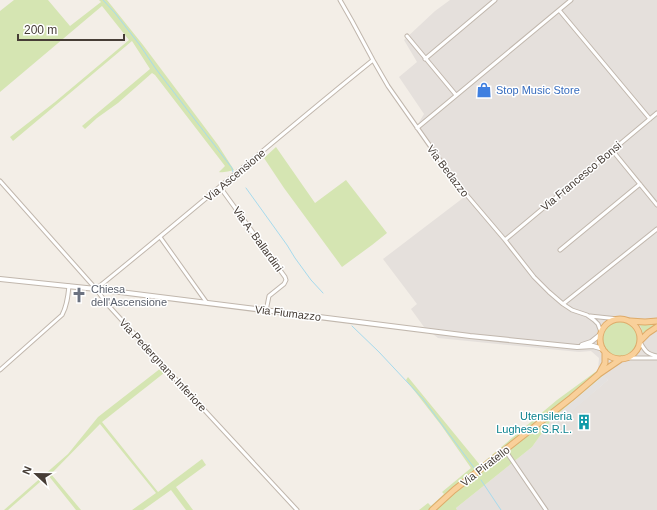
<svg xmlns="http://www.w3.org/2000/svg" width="657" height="510" viewBox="0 0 657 510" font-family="Arial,sans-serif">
<rect width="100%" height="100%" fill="#f3eee7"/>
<path fill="#e5e0dc" d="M450,0h207v510h-200l-1,-2 76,-61 20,-28 4,5 52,-44 -10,-10 1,-12 -8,-7 -12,1 -141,-14 -14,-11 -13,-18 6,-5 -34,-45 80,-61 -48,-69 9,-15 -25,-37 18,-15 -13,-22 31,-29z"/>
<path fill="#d5e5b2" d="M14,0h34l22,26 31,-24 -2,-2h8l36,45 75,100 16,25c-3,1 -13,3 -15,2l6,-6 -70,-91 -3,-2 -34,30 -21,15 -12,11 -3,-3 68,-57 -18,-28 -119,100 -3,-4 45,-35 74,-62 -27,-34 -102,86v-81z
M276,147l39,56 31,-23 41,53 -15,12 -30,22 -58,-79 -20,-30z
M603 339a18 18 0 1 1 36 0a18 18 0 1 1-36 0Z
M638,323h19v2l-14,9 -2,-7z
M161,368l3,5 -62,49 56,70 44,-33 4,6 -30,22 17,23h-7l-15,-20 -28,20h-11l24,-17 -56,-69 -49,50 30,36h-5l-28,-35 -40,35h-4l64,-56 30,-37z
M598,370l6,5 -52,44 -20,28 -76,61 1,2h-38l9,-7 3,3 13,-12 -2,-2 29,-24 -30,-43 -35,-45 2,-3 72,88 77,-65z"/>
<path fill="#e4e1df" d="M604,375l4,5 -51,44 -5,-5z"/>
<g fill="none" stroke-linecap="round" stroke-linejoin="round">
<path stroke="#a6daed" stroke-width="1" d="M103,0l12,13 24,31 17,25 76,99 1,4
M246,188l41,57 8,13 16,22 12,13
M352,326l27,26 44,47 52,70
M481,480l20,30"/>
<g stroke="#c1b7ad" stroke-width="5">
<path id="minor" d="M340,0l12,21 21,39 15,26 66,94 51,60 29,37 15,15 14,12 9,6 15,5 7,5 4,4 3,8
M559,10l91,109
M407,36l49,59
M425,59l70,-59
M417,128l154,-128
M612,150l45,55
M0,181l96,108 12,16 50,55 139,150
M220,187l65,90 1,3 -2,4 -15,12 -3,15
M160,237l47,66
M505,240l152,-127
M560,250l80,-66
M96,289c93,-75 184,-154 277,-229
M563,304l94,-75
M590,316l28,3
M640,342c5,9 7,12 17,14
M627,358h30
M0,370l62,-55c5,-9 6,-19 7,-29
M505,450l41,60"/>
</g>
<g stroke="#c1b7ad" stroke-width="6">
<path id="tertiary" d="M0,279l96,10 374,47 107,11 16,-1 10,3
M582,345l9,-3 10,-8"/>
</g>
<g stroke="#deab6a" stroke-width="7">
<path id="primary" d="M600 339a20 20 0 1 1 40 0a20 20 0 1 1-40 0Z
M630,321l15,1 12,-1
M641,340l7,-7 9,-6
M600,372l5,-9v-11
M432,510l22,-20 117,-92 28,-24 22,-15"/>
</g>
<use href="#minor" stroke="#fff" stroke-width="3"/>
<use href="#tertiary" stroke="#fff" stroke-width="4"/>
<use href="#primary" stroke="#f9d09a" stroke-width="5"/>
</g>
<defs>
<g id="shop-bare" transform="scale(1.2)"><path d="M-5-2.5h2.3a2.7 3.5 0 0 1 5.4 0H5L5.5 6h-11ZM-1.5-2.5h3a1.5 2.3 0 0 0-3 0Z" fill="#3f7fe0" stroke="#fff" stroke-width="2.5" paint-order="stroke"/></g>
<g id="church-bare" transform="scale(1.2)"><path d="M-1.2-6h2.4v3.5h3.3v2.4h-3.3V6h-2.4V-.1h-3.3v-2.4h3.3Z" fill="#6b7280" stroke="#fff" stroke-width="2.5" paint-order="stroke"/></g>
<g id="building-bare" transform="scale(1.2)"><path d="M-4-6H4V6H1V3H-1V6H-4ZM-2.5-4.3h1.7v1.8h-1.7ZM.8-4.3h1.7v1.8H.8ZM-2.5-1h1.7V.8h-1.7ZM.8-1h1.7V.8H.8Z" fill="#0f9aa8" stroke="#fff" stroke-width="2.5" paint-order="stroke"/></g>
</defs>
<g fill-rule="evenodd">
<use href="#shop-bare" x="484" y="90"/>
<use href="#church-bare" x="79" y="295"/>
<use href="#building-bare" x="584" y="422"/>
</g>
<g text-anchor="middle" stroke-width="3" stroke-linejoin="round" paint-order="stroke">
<g font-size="11" fill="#366cbe" stroke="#fff" text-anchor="start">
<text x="496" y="94">Stop Music Store</text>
</g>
<g font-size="11" fill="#463d36" stroke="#fff">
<text transform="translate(448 171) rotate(53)" y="4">Via Bedazzo</text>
<text transform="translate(235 175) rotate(-40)" y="4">Via Ascensione</text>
<text transform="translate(581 176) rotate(-40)" y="4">Via Francesco Bonsi</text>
<text transform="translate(258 239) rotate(54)" y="4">Via A. Ballardini</text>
<text transform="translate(288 313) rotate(7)" y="4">Via Fiumazzo</text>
<text transform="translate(163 365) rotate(47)" y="4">Via Pedergnana Inferiore</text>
<text transform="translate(485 466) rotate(-38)" y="4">Via Piratello</text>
</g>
<g font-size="11" fill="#5b616d" stroke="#fff" text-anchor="start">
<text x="91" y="293">Chiesa<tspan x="91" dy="13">dell'Ascensione</tspan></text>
</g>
<g font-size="11" fill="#0d838f" stroke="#fff" text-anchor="end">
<text x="572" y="420">Utensileria<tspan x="572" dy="13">Lughese S.R.L.</tspan></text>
</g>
</g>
<g transform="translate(36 474) rotate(292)" stroke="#ffffff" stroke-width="3" paint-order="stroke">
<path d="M0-3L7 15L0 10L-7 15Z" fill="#463d36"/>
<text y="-6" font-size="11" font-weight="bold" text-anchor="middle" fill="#463d36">N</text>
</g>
<path d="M18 34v6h106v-6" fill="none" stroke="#463d36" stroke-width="2"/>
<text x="24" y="34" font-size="12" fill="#463d36" stroke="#ffffff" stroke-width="3" paint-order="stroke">200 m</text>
</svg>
